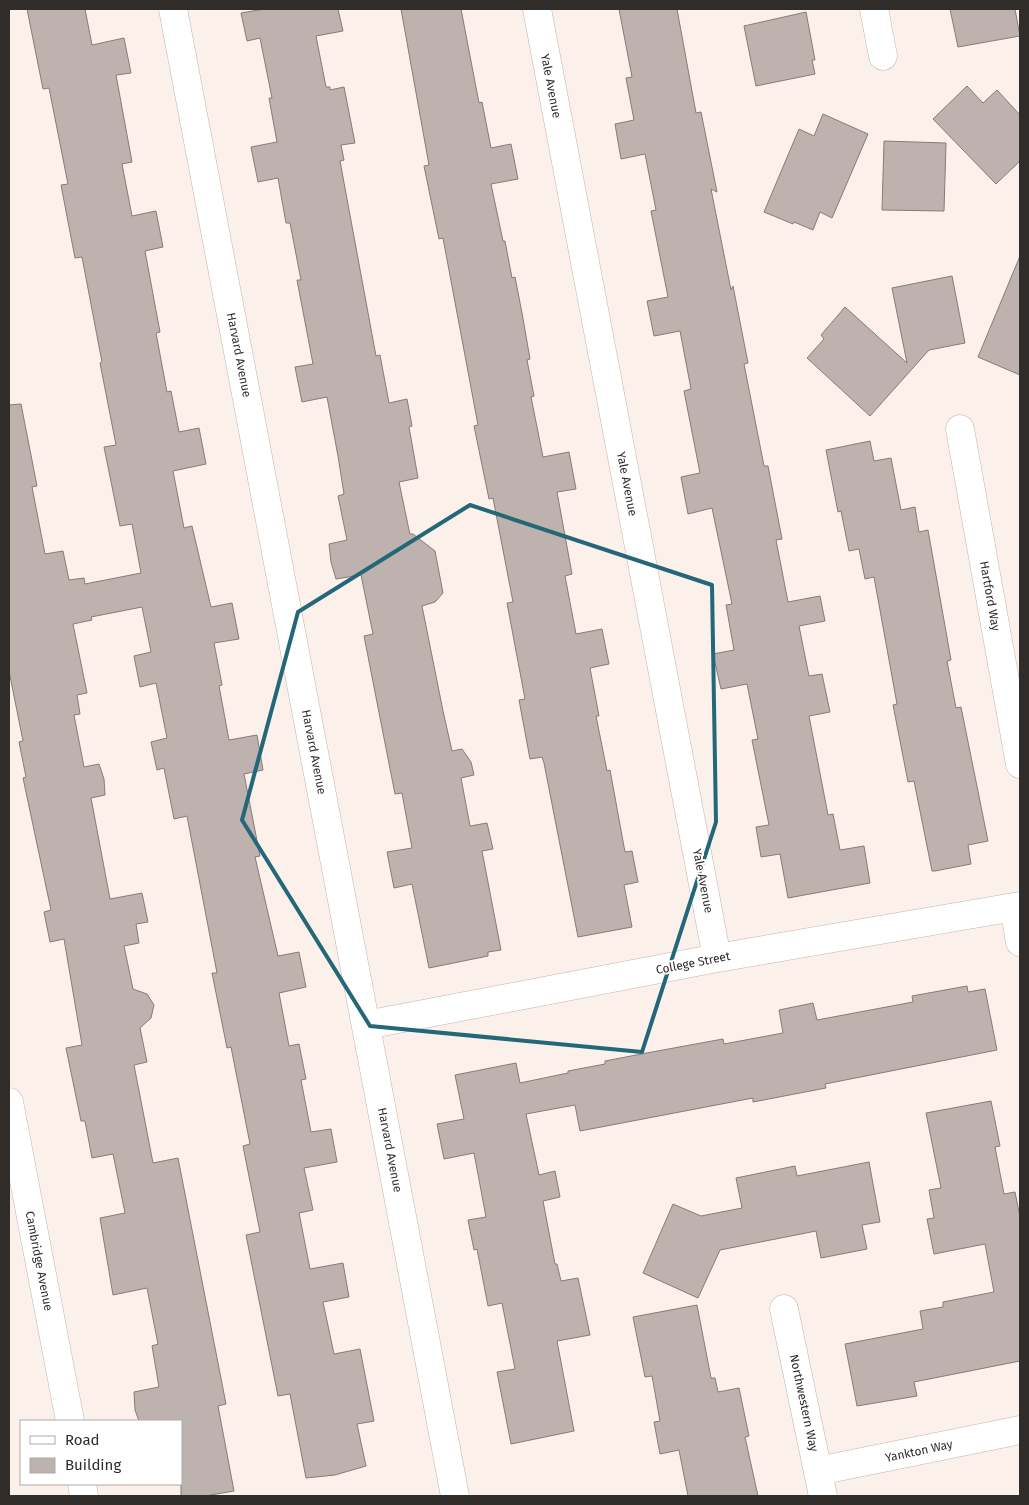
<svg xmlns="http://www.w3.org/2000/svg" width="1029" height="1505" viewBox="0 0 1029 1505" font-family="'Fira Sans',sans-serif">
<rect width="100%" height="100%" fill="#fcf0eb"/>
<path fill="#beb2ae" stroke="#867b77" d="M27,9h58l7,36 32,-7 7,35 -15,2 16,87 -10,2 10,52 24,-5 7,36 -18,4 15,81 -4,1 11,59 4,-1 8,41 20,-4 7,36 -33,7 11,57 8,-2 19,81 21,-4 7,36 -25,4 8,42 -3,1 10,54 28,-5 6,35 -19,4 16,82 -5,1 23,99 21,-4 7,35 -27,6 10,53 10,-2 7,35 -5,1 10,52 20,-3 6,33 -33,6 9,42 -14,3 11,56 33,-6 6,34 -26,5 11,52 26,-5 14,72 -17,3 9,42 -31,9 -29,3 -16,-84 -12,2 -32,-161 14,-3 -17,-86 7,-2 -19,-97 -4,1 -15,-75h5l-30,-157 -13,3 -10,-51 -7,2 -6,-28 16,-4 -11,-55 -16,4 -6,-31 17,-4 -9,-45 -51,10 1,3 -19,4 14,69 -10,2 3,19 -6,1 10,52 15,-3 5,15 1,16 -14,3 19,101 32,-6 6,29 -12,2 3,19 -15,3 9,43 14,5 7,11 -3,13 -11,10 7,34 -13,3 19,98 25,-5 48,246 -8,2 16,85 -29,5h-24v-75h-42l-4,-11 -1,-18 25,-5 -7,-41 6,-2 -11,-56 -34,7 -13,-77 25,-5 -12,-59 -21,4 -7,-37h-4l-15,-73 16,-3 -18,-106 -14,3 -6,-30 7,-2 -28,-132 3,-1 -7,-35 4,-1 -14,-70v-266l12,-1 16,82 -5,1 13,67 18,-3 6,29 15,-2 1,6 56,-11 -9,-49 -12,2 -16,-79 12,-2 -16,-82 2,-1 -20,-105 -7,1 -14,-73 7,-1 -19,-96 -6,1z
M264,9h74l5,22 -27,5 10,51h4v3l14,-3 11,56 -14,2 3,15 -4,1 36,195 4,-1 9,48 18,-4 5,27 -3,1 9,51 -19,4 10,48 1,4h3l22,17 8,42 -8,9 -13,4 21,105 9,40 10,-2 9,13 3,13 -13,3 9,48 17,-3 6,26 -11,2 19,99 -13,2v4l-59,12 -17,-84 -18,4 -7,-36 25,-4 -10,-55 -7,1 -31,-158 9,-2 -12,-59 -25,4 -5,-17 -2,-18 18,-4 -9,-44 6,-2 -6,-38 -11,-59 -25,5 -7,-35 18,-3 -16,-84h4l-11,-57h-4l-8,-45 -20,4 -7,-35 26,-5 -8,-44h3l-12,-60 -13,3 -6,-28z
M401,9h60l18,94 3,-1 9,46 20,-4 7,35 -27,5 12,57h2l7,37 3,-1 7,36 8,46 -3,1 7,36 -3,1 12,60 26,-5 7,37 -19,3 15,82 -7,2 11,58 26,-5 7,35 -19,4 9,48h-3l11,55 3,-1 15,82 7,-1 6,31 -14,3 8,42 -54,10 -34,-174 -2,-6 -12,2 -11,-59 6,-1 -18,-96 6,-1 -20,-104 -4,1 -15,-73 4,-1 -35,-187 -4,1 -15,-73 5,-1z
M619,9h58l19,104 5,-1 16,80 -6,-3 20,101 2,-4 15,77 -4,1 20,102h4l14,73 -6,1 12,62 32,-6 5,25 -26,5 10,50 13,-2 8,38 -21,4 19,99 5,-1 7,36 24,-4 6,37 -82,15 -8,-44 -19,3 -5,-30 13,-2 -17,-85 6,-1 -11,-55 -26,5 -8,-35 21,-4 -8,-45 6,-1 -20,-96 -24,6 -7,-37 19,-4 -16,-82 7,-2 -11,-58 -26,5 -7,-35 21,-4 -17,-86 5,-1 -11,-56 -24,5 -6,-35 19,-4 -8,-42 6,-1z
M950,9h65l5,27 -62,11z
M806,12l9,48h-3l3,14 -59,12 -12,-60z
M967,86l16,17 14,-13 23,25v46l-24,23 -63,-65z
M823,114l45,20 -36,84 -12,-6 -7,18 -19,-8 -1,2 -29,-12 35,-83 15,7z
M884,141l62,2 -2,68 -62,-1z
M1020,256v119l-42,-18z
M952,276l13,67 -36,7 -59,66 -63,-58 17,-19 -3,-4 24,-28 62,56 -15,-75z
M870,441l4,20 17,-3 10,52 14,-3 4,25 9,-2 23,130 -4,1 9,47 5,-1 27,134 -20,4 3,19 -36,7h-3l-18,-90 -6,1 -15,-77 4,-1 -23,-127 -9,2 -6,-30 -10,2 -8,-40 -3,1 -12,-62z
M967,986l1,6 17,-3 12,61 -172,34 1,4 -73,14v-4l-173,33 -5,-26 -49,9 13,61 16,-4 5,26 -17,4 12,63h2l4,17 17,-3 12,57 -33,6 17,90 -63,13 -14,-72 18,-3 -13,-66 -14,3 -11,-57 -3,1 -6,-30 18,-3 -12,-64 -30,6 -7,-35 27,-5 -9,-44 61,-12 4,20 48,-10v-2l37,-7v-3l47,-9 71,-13 1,5 59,-11 -4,-23 34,-7 4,17 96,-18 -1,-6z
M991,1101l9,45 -5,1 9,47 11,-2 5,25v144l-106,21 3,14 -60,10 -12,-62 78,-15 -3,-18 23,-4v-5l51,-10 -9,-48 -51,10 -7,-35 7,-1 -5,-28 12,-2 -15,-75z
M869,1162l11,60 -18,3 5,24 -46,9 -5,-27 -96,19 -22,48 -55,-25 30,-69 28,12 41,-8 -6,-30 59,-12 2,10z
M697,1305l14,73h4l3,14 21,-4 10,48 -4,1 13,59h-70l-9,-46 -19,4 -6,-32 6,-1 -8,-45 -7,1 -12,-60z"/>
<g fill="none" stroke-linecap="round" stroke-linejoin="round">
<g stroke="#c0b5b0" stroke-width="29">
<path id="minor" d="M173,9l282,1487
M537,9l180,949
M874,9l9,47
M960,429l60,335
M1014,907l6,35
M366,1025l351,-67 303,-52
M9,1102l61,319
M784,1309l39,187
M818,1471l202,-41
M82,1484l2,12"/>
</g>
<use href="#minor" stroke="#fff" stroke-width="28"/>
</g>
<path fill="none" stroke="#236778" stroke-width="4" stroke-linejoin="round" d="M470,505l242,80 4,237 -74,230 -272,-26 -128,-206 56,-208z"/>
<g text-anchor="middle" stroke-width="4" stroke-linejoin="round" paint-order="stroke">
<g font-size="12" fill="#302c2a" stroke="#fff">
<text transform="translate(551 86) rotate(79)" y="4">Yale Avenue</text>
<text transform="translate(239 355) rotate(79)" y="4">Harvard Avenue</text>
<text transform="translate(627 484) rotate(79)" y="4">Yale Avenue</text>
<text transform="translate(990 596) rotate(80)" y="4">Hartford Way</text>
<text transform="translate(314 752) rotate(79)" y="4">Harvard Avenue</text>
<text transform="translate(703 881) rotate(79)" y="4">Yale Avenue</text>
<text transform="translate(693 963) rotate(-11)" y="4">College Street</text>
<text transform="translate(390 1150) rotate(79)" y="4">Harvard Avenue</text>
<text transform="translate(39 1261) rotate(79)" y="4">Cambridge Avenue</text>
<text transform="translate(804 1403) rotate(78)" y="4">Northwestern Way</text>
<text transform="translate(919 1451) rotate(-12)" y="4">Yankton Way</text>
</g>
</g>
<rect width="1029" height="1505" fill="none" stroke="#302c2a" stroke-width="20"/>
<rect x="20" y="1420" width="162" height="65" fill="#ffffff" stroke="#acabaa"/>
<rect x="30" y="1436" width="25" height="8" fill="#ffffff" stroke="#acabaa"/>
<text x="65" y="1445" font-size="15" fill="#302c2a">Road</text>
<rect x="30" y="1458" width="25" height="15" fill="#beb2ae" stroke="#acabaa"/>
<text x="65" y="1470" font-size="15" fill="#302c2a">Building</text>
</svg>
